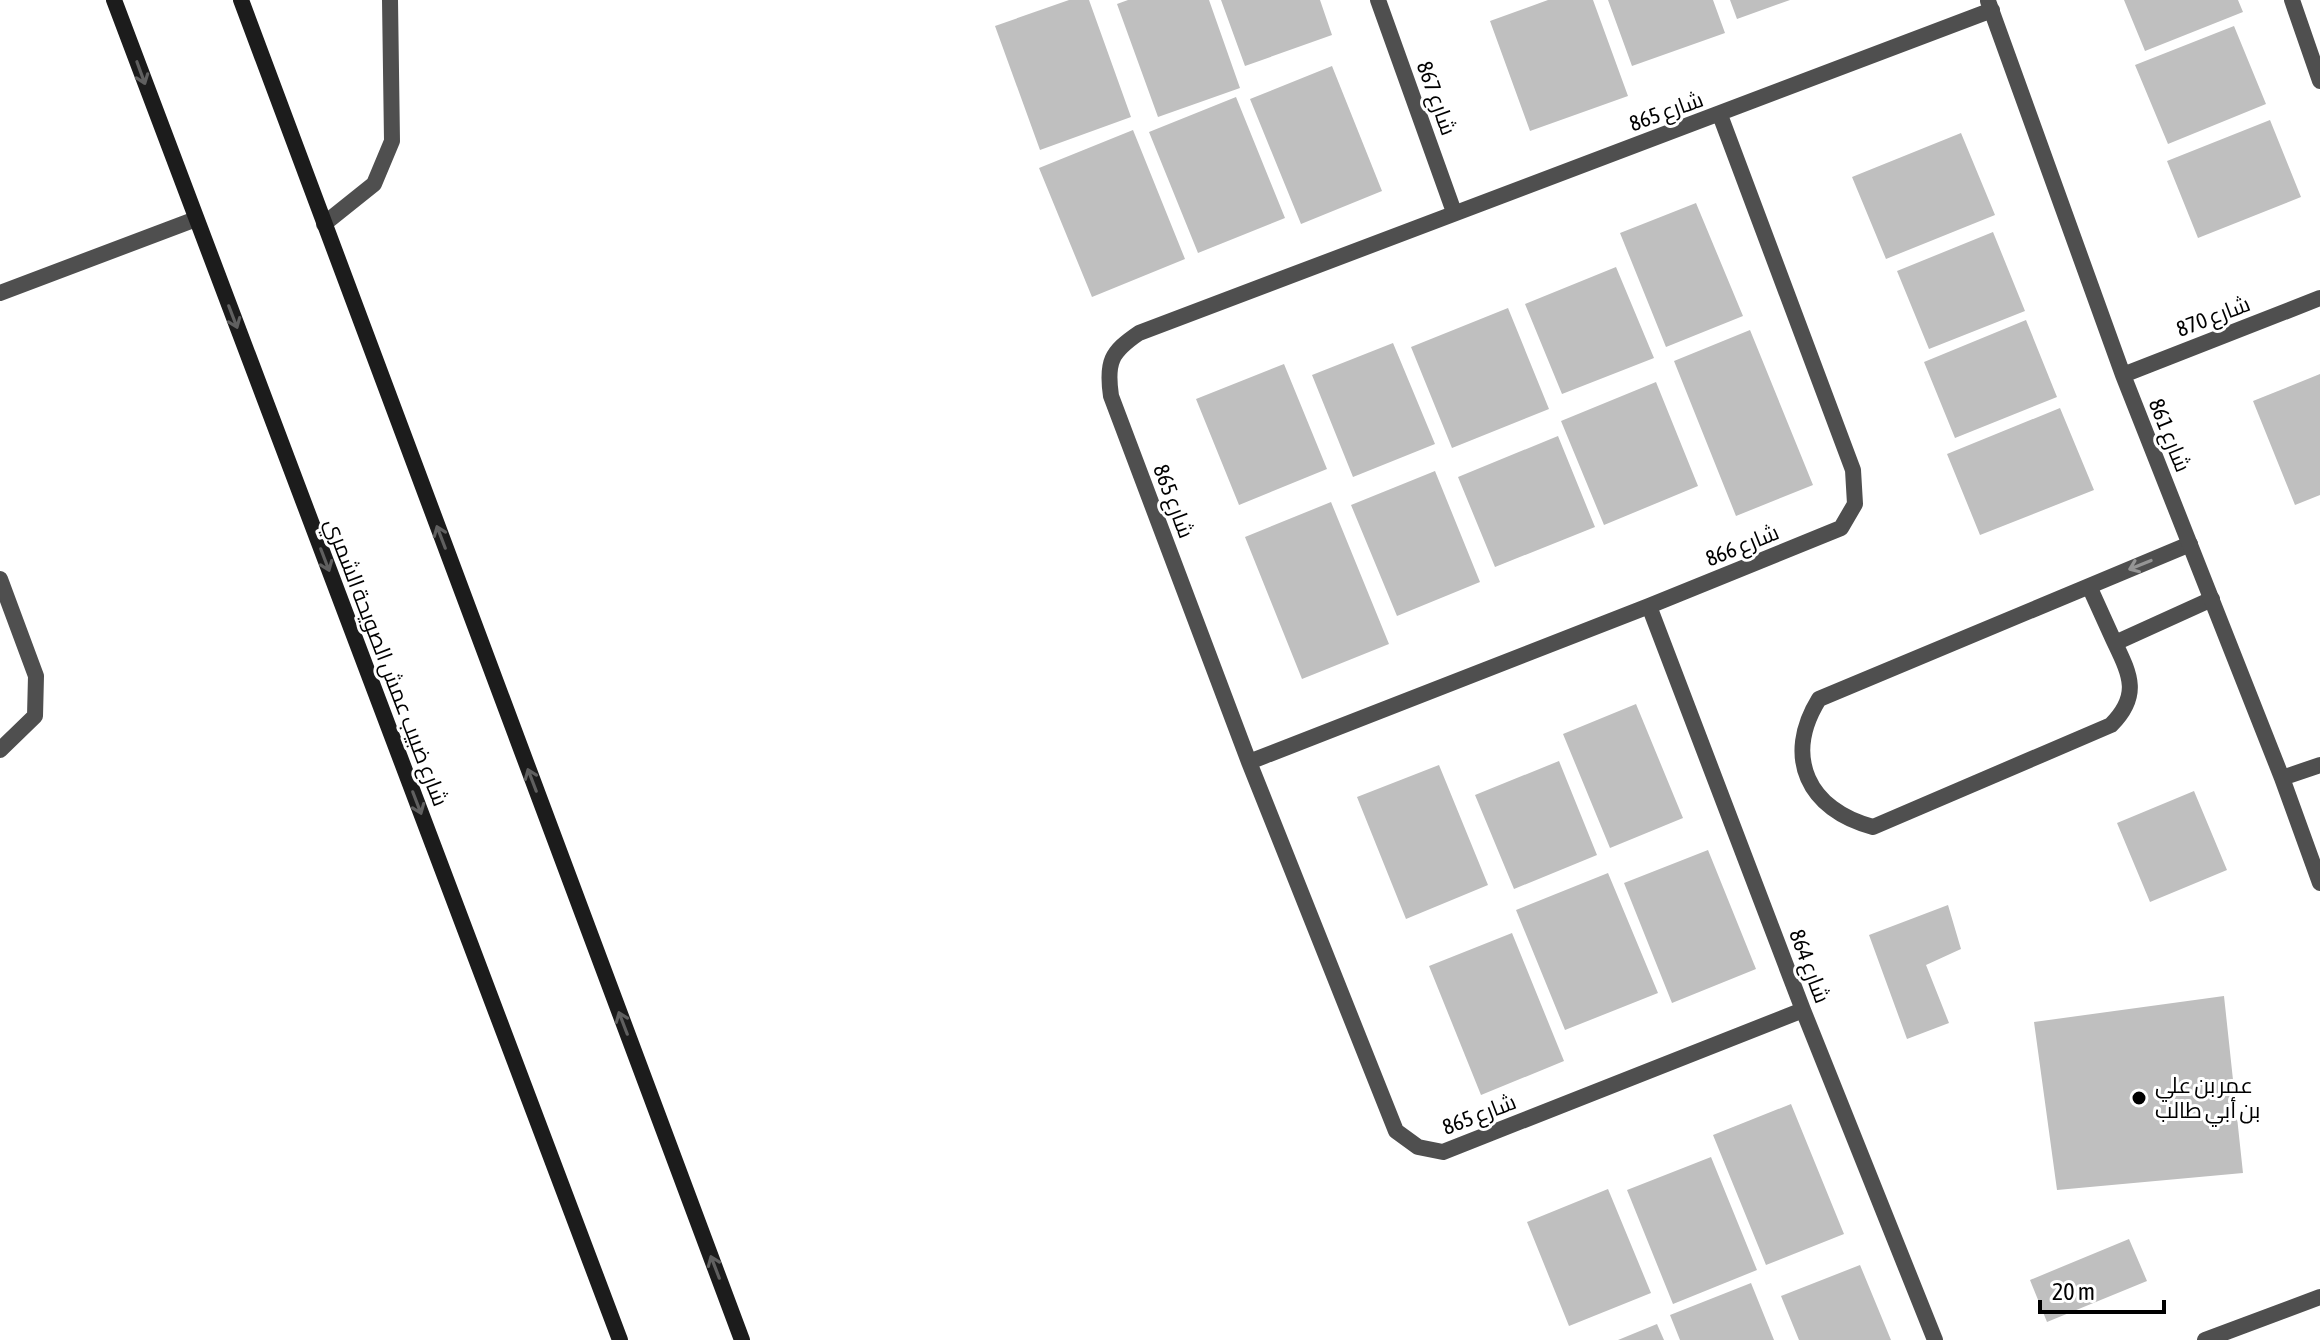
<svg xmlns="http://www.w3.org/2000/svg" width="2320" height="1340" viewBox="0 0 2320 1340" font-family="'Asap Condensed',Cairo,sans-serif">
<rect width="100%" height="100%" fill="#fff"/>
<path fill="#bfbfbf" d="M1069,0h20l42,117 -91,33 -45,-124z
M1128,0h81l31,88 -82,29 -41,-113z
M1221,0h99l12,35 -87,31z
M1548,0h45l35,96 -98,35 -40,-110z
M1608,0h105l12,33 -93,33z
M1730,0h60l-53,19z
M2124,0h114l5,12 -98,39z
M2234,26l32,78 -98,40 -33,-79z
M1332,66l50,125 -81,33 -51,-125z
M1236,97l49,121 -87,35 -49,-121z
M2270,120l31,77 -103,41 -31,-77z
M1133,130l52,129 -93,38 -53,-129z
M1961,133l34,82 -109,44 -34,-82z
M1696,203l47,113 -77,31 -46,-114z
M1993,232l32,79 -96,38 -32,-78z
M1616,267l38,91 -92,36 -37,-90z
M1508,308l41,101 -97,39 -41,-101z
M2026,320l31,77 -102,41 -31,-76z
M1750,330l63,155 -77,31 -62,-155z
M1393,343l42,101 -82,33 -41,-102z
M1284,364l43,105 -88,36 -43,-106z
M2320,374v121l-25,10 -42,-104z
M1656,382l42,104 -94,39 -43,-104z
M2060,408l34,82 -114,45 -33,-81z
M1558,436l37,91 -100,40 -37,-90z
M1435,471l45,111 -83,34 -46,-111z
M1331,502l58,142 -87,35 -57,-142z
M1636,704l47,114 -73,30 -47,-114z
M1559,761l38,94 -83,34 -39,-94z
M1439,765l49,120 -82,34 -49,-122z
M2194,791l33,79 -77,32 -33,-79z
M1708,850l48,119 -84,34 -48,-120z
M1608,873l50,120 -93,37 -49,-120z
M1948,905l13,44 -35,16 23,58 -42,16 -38,-104z
M1512,933l52,128 -83,34 -52,-129z
M2224,996l19,177 -186,17 -23,-168z
M1791,1104l53,130 -78,31 -53,-130z
M1711,1157l46,113 -84,34 -46,-114z
M1608,1189l43,104 -82,33 -42,-104z
M2129,1239l18,42 -100,41 -17,-42z
M1860,1265l31,75h-92l-18,-44z
M1751,1283l23,57h-94l-10,-25z
M1657,1324l7,16h-46z"/>
<g fill="none" stroke-linecap="round" stroke-linejoin="round">
<path stroke="#4f4f4f" stroke-width="16" d="M324,224l50,-40 18,-43 -2,-141
M0,293l196,-74
M0,579l36,97 -1,40 -35,34
M2089,586c8,18 16,35 24,53 16,34 29,55 -2,86l-238,102c-65,-17 -90,-70 -54,-128l371,-155
M2115,643l97,-44"/>
<path stroke="#4f4f4f" stroke-width="16" d="M1378,0l76,212
M2292,0l28,81
M1988,1l135,374 159,403 38,105
M2123,375l197,-77
M1649,606l154,404 132,330
M1249,762l400,-156 192,-78 14,-24 -2,-34 -133,-355
M2282,778l38,-13
M1803,1010l-360,142 -25,-5 -22,-16 -147,-369 -138,-366c-5,-34 0,-44 28,-63l853,-323
M2205,1340l115,-43"/>
<path stroke="#1c1c1c" stroke-width="16" d="M114,0l506,1340
M241,0l501,1340"/>
</g>
<defs><path id="oneway-shaft" d="M-6 0H5M1.5-3L5.5 0L1.5 3" fill="none" stroke-width="1.6" stroke-linecap="round" stroke-linejoin="round" transform="scale(2)"/></defs>
<g stroke="#606060">
<use href="#oneway-shaft" transform="translate(141 73) rotate(70)"/>
<use href="#oneway-shaft" transform="translate(233 317) rotate(69)"/>
<use href="#oneway-shaft" transform="translate(441 537) rotate(-111)"/>
<use href="#oneway-shaft" transform="translate(325 560) rotate(69)"/>
<use href="#oneway-shaft" transform="translate(532 780) rotate(-111)"/>
<use href="#oneway-shaft" transform="translate(417 803) rotate(69)"/>
<use href="#oneway-shaft" transform="translate(623 1023) rotate(-111)"/>
<use href="#oneway-shaft" transform="translate(715 1267) rotate(-111)"/>
</g>
<use stroke="#959595" href="#oneway-shaft" transform="translate(2140 565) rotate(158)"/>
<circle fill="#000" stroke="#fff" stroke-width="3" cx="2139" cy="1098" r="8"/>
<g text-anchor="middle" stroke-width="6" stroke-linejoin="round" paint-order="stroke">
<g font-size="22" fill="#000" stroke="#fff">
<text transform="translate(1437 98) rotate(70)" y="8">شارع 867</text>
<text transform="translate(1666 111) rotate(-20)" y="8">شارع 865</text>
<text transform="translate(2213 316) rotate(-21)" y="8">شارع 870</text>
<text transform="translate(2170 435) rotate(68)" y="8">شارع 861</text>
<text transform="translate(1174 501) rotate(69)" y="8">شارع 865</text>
<text transform="translate(1742 545) rotate(-22)" y="8">شارع 866</text>
<text transform="translate(387 662) rotate(69)" y="8">شارع ضبيب عمش الصويحة الشمري</text>
<text transform="translate(1810 966) rotate(69)" y="8">شارع 864</text>
<text transform="translate(1479 1114) rotate(-21)" y="8">شارع 865</text>
</g>
<g font-size="22" fill="#000" stroke="#fff" text-anchor="start">
<text x="2155" y="1093">عمر بن علي<tspan x="2155" dy="25">بن أبي طالب</tspan></text>
</g>
</g>
<path d="M2040 1300v12h124v-12" fill="none" stroke="#000000" stroke-width="4"/>
<text x="2052" y="1300" font-size="24" fill="#000000" stroke="#ffffff" stroke-width="6" paint-order="stroke">20 m</text>
</svg>
